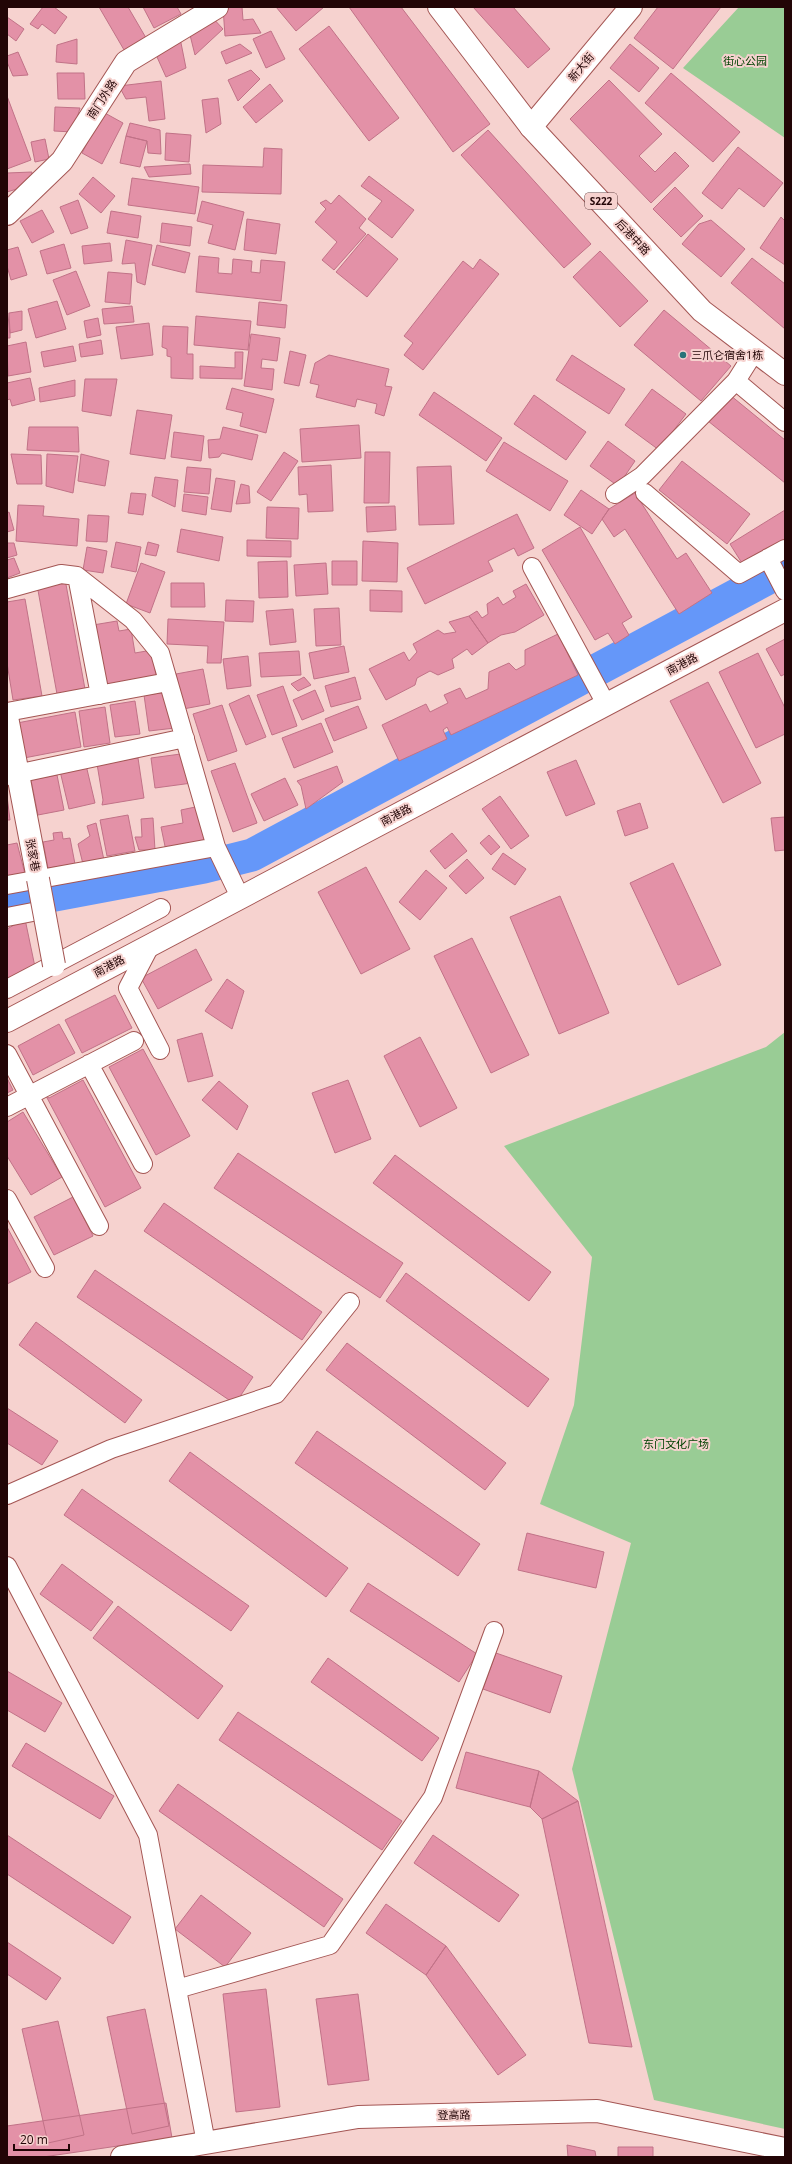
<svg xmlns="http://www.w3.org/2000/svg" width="792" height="2164" viewBox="0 0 792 2164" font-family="'Open Sans','Noto Sans SC',sans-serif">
<rect width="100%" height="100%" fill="#f6d2cf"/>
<path fill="#99cc95" d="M739,7h46v131l-102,-70z
M785,1032v1097l-131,-29 -82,-331 59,-226 -91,-39 34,-99 18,-148 -88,-111 262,-99z"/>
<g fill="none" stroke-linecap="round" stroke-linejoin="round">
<path stroke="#6597f9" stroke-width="33" d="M7,904l197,-37 48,-12 533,-286"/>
</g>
<path fill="#e391a7" stroke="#c17287" d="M43,7h11l13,10 -12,17 -13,-10 -4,5 -8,-5z
M99,7h29l21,36 -22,12z
M143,7h34l4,7 -27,14z
M223,7h19l1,13 10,-1 8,14 -36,3z
M276,7h48l-28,24z
M349,7h52l89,117 -37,28z
M473,7h40l37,42 -22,19z
M658,7h63l-48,62 -39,-31z
M211,16l12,13 -28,26 -5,-20z
M7,17l17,12 -8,12 -9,-7z
M329,26l70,92 -30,23 -70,-92z
M271,31l14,28 -19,9 -13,-29z
M180,38l6,30 -20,9 -9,-20z
M77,39v25l-21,-2 1,-17z
M240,44l12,9 -26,11 -5,-12z
M630,44l29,24 -20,24 -29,-24z
M18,52l10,23 -15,1 -6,-14v-6z
M251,70l9,9 -22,22 -10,-21z
M57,73h27l1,26h-27z
M671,73l69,59 -27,30 -68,-59z
M609,80l53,54 -23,22 16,16 20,-20 14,14 -38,37 -81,-84z
M161,81l4,38 -16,2 -3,-24 -20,2 -7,-13z
M270,84l13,17 -27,22 -13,-16z
M7,96l24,64 -24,9z
M218,98l3,26 -15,9 -4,-33z
M55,107l25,1 -7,24 -19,-1z
M103,112l20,11 -21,41 -20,-11z
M130,123l30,7 1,24 -13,-1 -1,-12 -21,-5z
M488,130l103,114 -27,24 -103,-113z
M166,133l25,2 -2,27 -24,-2z
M126,136l21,5 -7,26 -20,-4z
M45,139l4,20 -14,3 -4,-20z
M738,147l45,36 -19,24 -25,-19 -17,21 -20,-16z
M264,148l18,1 -1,45 -79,-2 1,-27 60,2z
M190,164l1,10 -42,3 -5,-10z
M32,172l-2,13 -23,7v-19z
M369,176l45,34 -22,28 -24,-19 14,-18 -21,-15z
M93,177l22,19 -14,17 -22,-19z
M132,178l67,9 -4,27 -67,-9z
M675,187l28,29 -22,21 -28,-28z
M339,195l27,24 -7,9 7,6 -32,36 -12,-10 15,-18 -22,-20 11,-13 -6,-6 6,-3 5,4z
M78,200l10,28 -17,6 -11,-27z
M202,201l42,11 -9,38 -27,-7 5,-18 -16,-4z
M42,210l12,22 -22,11 -12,-22z
M111,211l30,5 -3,22 -31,-5z
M781,217l4,4v44l-25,-17z
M247,219l33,5 -4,30 -32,-4z
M711,220l34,29 -24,28 -39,-33 17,-20z
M162,223l30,4 -2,19 -30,-4z
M368,234l30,25 -31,38 -31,-25z
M126,240l26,5 -7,40 -8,-3 -2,-19 -13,1z
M110,243l2,18 -28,3 -2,-18z
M64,244l7,24 -24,6 -7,-23z
M157,245l33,8 -5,20 -33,-8z
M18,247l9,28 -16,5 -4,-14v-16z
M600,251l48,50 -28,26 -47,-50z
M199,256l20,2 -1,15 14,1 1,-15 19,2 -1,11 9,1 1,-13 24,2 -4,39 -85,-9z
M752,258l33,26v45l-54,-46z
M480,259l19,15 -76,96 -19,-15 9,-12 -9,-7 59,-75 10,8z
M76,271l14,35 -23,9 -14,-35z
M108,272l24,2 -2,30 -25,-2z
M57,301l9,28 -30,9 -8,-29z
M259,302l28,3 -2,23 -28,-3z
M132,306l2,16 -30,2 -2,-15z
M7,307l3,26v5h-3z
M664,310l67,56 -30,35 -67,-56z
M22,311v19l-12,3 -1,-20z
M196,316l55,5 -3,29 -54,-5z
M98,318l3,17 -14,3 -3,-17z
M149,323l4,32 -32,4 -5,-32z
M163,326l25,1 -1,27h6v25l-22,-1v-21l-4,-1v-7l-5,-2z
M251,334l29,4 -3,23 -15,-2 -1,9 13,1 -2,21 -28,-4z
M101,340l2,14 -22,3 -2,-13z
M26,342l5,30 -23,4 -1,-30z
M73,346l3,15 -32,6 -3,-15z
M290,351l16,4 -7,31 -15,-3z
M235,352h8l-1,27 -42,-1v-12l35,2z
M329,355l60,14 -4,17 7,1 -8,29 -9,-3 2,-9 -20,-5 -2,8 -39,-10 3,-12 -9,-2 5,-20z
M572,355l53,34 -16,25 -53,-34z
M30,378l5,22 -23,6 -2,-7 -3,1v-17z
M85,379h32l-6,37 -29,-5z
M75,380v16l-35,6 -1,-14z
M232,388l42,11 -8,34 -26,-7 3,-13 -17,-4z
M652,389l34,25 -27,36 -34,-25z
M434,392l68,46 -16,23 -67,-46z
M534,395l52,37 -20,28 -52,-36z
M730,395l55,45v43l-77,-62z
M137,410l35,5 -7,44 -35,-5z
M359,425l2,33 -59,4 -2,-33z
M29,427h49l1,25 -52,-2z
M223,427l35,8 -6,25 -30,-7 -3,4 -10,1 -1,-18 12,-1z
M174,432l30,4 -3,25 -30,-4z
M608,441l27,20 -17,25 -28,-20z
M504,442l64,39 -18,30 -64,-40z
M284,452l14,9 -27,40 -14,-9z
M365,452h25l-1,51h-25z
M11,454l30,1 1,29h-25z
M47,454l31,2 -5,37 -27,-7z
M81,454l28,7 -4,25 -27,-5z
M682,461l68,53 -23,30 -68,-54z
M331,465l2,46 -25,1 -1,-18 -8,1 -1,-28z
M451,466l3,58 -35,1 -2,-58z
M187,467l24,2 -2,25 -25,-2z
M155,477l23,3 -3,27 -23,-11z
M216,478l19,3 -4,31 -20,-3z
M241,484l8,2 1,17 -14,1z
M581,490l28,19 -17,25 -28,-19z
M131,493l15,1 -3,21 -15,-2z
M635,493l42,66 9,-6 26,40 -33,21 -54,-85 -11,8 -12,-18 7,-10z
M184,494l24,3 -2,18 -24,-4z
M18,505l26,1 -1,10 36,3 -2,27 -61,-5z
M395,506l1,24 -29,2 -1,-25z
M267,507l32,1 -1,31 -32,-1z
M785,510v34l-40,24 -15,-24z
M9,512l5,18 -7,2v-19z
M517,514l17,34 -16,8 -4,-8 -26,13 5,10 -68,33 -18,-36z
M88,515l21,1 -2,26 -21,-1z
M580,527l52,90 -10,6 7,12 -14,9 -7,-11 -13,7 -53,-90z
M181,529l42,8 -4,24 -42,-9z
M247,540l44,1v16l-44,-1z
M363,541l35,2 -1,39 -35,-1z
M116,542l25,5 -5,25 -25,-5z
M148,542l11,3 -3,11 -11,-2z
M7,543h7l3,12 -10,3z
M87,547l20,4 -4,22 -20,-3z
M14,558l6,15 -13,5v-18z
M287,561l1,36 -29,1 -1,-36z
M332,561h25v24h-25z
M141,563l24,9 -15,41 -24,-9z
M326,563l2,31 -32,2 -2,-31z
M65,579l20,110 -28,5 -20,-109z
M171,583h33l1,24h-34z
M526,584l18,31 -29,17 -14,3 -13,8 -19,-27 8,-5 5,7 6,-4 -1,-10 11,-7 5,8 13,-8 -3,-6z
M370,590l32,1v21l-32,-1z
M25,599l17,97 -29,4 -6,-37v-61z
M226,600l28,1 -1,21 -28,-1z
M339,608l2,37 -25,1 -2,-37z
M293,609l3,33 -26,3 -4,-34z
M469,616l19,27 -16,12 -5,-6 -15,10 2,9 -16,7 -8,-4 -13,7 -2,7 -29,15 -17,-31 35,-17 5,9 8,-9 -4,-8 25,-14 6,4 12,-2 -7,-10z
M168,619l56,3 -3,41h-14l1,-17 -41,-2z
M117,621l2,10 12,-2 4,24 17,-3 4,26 -22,3v5l-31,5 -10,-64z
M558,634l20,41 -127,60 -4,-8 -4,3 4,9 -48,22 -17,-36 44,-21 4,8 18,-9 -4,-8 16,-7 6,11 22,-10 1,-17 20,-9 7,7 9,-5v-15z
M785,639v35l-4,2 -15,-27z
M344,646l5,26 -35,7 -5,-26z
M299,651l2,24 -40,2 -2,-24z
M758,653l27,55v26l-29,14 -37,-76z
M248,656l3,30 -24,3 -4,-30z
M203,669l7,35 -27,5 -7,-35z
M304,677l7,8 -13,6 -7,-7z
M355,677l6,22 -30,8 -6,-21z
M708,682l53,101 -38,20 -53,-102z
M283,686l14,40 -25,9 -15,-40z
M315,690l9,21 -22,9 -9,-20z
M170,692l5,36 -26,3 -5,-36z
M249,695l17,42 -20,8 -17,-41z
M135,701l5,33 -25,3 -5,-32z
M222,705l15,46 -29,10 -15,-47z
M358,706l9,22 -33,13 -9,-22z
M105,707l5,36 -26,4 -5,-36z
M75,712l6,35 -57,11 -7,-35z
M321,723l12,29 -39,16 -12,-30z
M188,753l4,30 -37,5 -4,-30z
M138,758l6,40 -42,7 1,-5 -6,-36z
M576,760l19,44 -29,12 -19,-44z
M235,763l22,60 -24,9 -22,-61z
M86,765l9,38 -26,6 -9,-38z
M337,766l6,16 -37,27 -5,-23 -4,-5z
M57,775l7,35 -26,5 -7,-35z
M285,778l13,27 -34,16 -13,-27z
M7,796l3,24h-3z
M500,796l29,40 -18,13 -29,-40z
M640,803l8,25 -23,8 -8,-25z
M200,806l6,37 -40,8 -5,-24 22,-4 -2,-13z
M128,815l7,36 -28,5 -7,-36z
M785,817v33l-10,1 -4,-33z
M153,818l2,32h-16l-4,-13h7l-1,-18z
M96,823l8,37 -21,4 -5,-20 12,-8 -3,-10z
M62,832l1,7 7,-1 5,26 -27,4 -5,-26 11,-2 -1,-7z
M452,833l15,18 -22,18 -15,-18z
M489,835l11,12 -9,8 -11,-12z
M17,843l8,31 -18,4v-33z
M503,853l23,16 -11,16 -23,-16z
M467,859l17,19 -18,16 -17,-18z
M673,863l48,102 -43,20 -48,-102z
M366,867l44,82 -49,25 -43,-82z
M426,870l21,18 -27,32 -21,-18z
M560,896l49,117 -50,21 -49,-117z
M25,919l10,48 -28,15v-53z
M472,938l57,117 -38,18 -57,-117z
M196,949l16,31 -54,29 -17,-31z
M227,979l17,12 -12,38 -27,-18z
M115,995l17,33 -50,25 -17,-33z
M59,1024l16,29 -42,22 -15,-29z
M202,1033l11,43 -25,6 -11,-42z
M420,1037l37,71 -37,19 -36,-71z
M143,1049l47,87 -34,19 -47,-88z
M7,1078l6,12 -6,3z
M83,1080l58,108 -36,19 -59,-111 3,2z
M348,1080l23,59 -36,14 -23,-60z
M219,1081l29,25 -11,24 -35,-30z
M23,1112l39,65 -31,18 -24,-39v-34z
M238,1153l165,110 -23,35 -166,-110z
M395,1155l156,117 -22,29 -156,-118z
M73,1197l20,39 -39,19 -20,-38z
M164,1203l158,109 -20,28 -158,-109z
M7,1227l24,45 -24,12z
M95,1270l158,107 -18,27 -158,-107z
M406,1273l143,106 -21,28 -142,-106z
M36,1322l106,78 -17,23 -106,-78z
M347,1343l159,120 -21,27 -159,-120z
M7,1408l51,33 -16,24 -35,-22z
M317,1431l163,113 -22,32 -163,-113z
M190,1452l158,116 -22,29 -157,-116z
M82,1489l167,117 -18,25 -167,-116z
M527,1533l77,19 -8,36 -78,-18z
M62,1564l51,38 -22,29 -51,-37z
M368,1583l109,71 -18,28 -109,-71z
M118,1606l105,80 -25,33 -105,-81z
M496,1653l66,23 -12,37 -67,-24z
M328,1658l111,80 -17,23 -111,-79z
M7,1671l55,32 -17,29 -38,-22z
M238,1712l164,109 -20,29 -163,-110z
M26,1743l88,53 -14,23 -88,-53z
M466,1752l73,19 -9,36 -74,-19z
M539,1771l39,30 -36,18 -12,-12z
M178,1784l165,115 -19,28 -165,-116z
M578,1801l54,246 -43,-4 -47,-224z
M7,1835l124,82 -18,27 -106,-70z
M433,1835l86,60 -20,27 -85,-59z
M201,1895l50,38 -26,34 -50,-38z
M386,1904l60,42 -20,29 -60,-42z
M7,1942l54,36 -15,22 -39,-26z
M446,1946l80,109 -28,20 -72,-100z
M266,1989l14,118 -44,5 -13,-118z
M358,1994l11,86 -41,5 -12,-86z
M145,2009l24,117 -37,8 -25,-117z
M58,2021l26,114 -36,8 -26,-114z
M166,2103l6,35 -129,19h-36v-31z
M567,2145l28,6 1,6h-28z
M618,2147h35v10h-35z"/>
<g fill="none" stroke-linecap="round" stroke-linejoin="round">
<g stroke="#a45654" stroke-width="20">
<path id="minor" d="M736,381l49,41
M645,493l94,81 46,-25
M615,494l27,-18 94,-95 19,-30
M768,558l17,33
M532,567l74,137
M77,576l23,119
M7,589l54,-15 16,2 56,44 27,33 56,194 24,50
M7,712l161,-30
M7,776l178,-38
M7,885l209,-38
M7,917l36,-7
M151,944l-23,44 32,62
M7,989l154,-81
M7,1054l92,172
M89,1064l54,100
M7,1107l127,-66
M7,1199l38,69
M7,1495l104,-46 165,-55 74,-92
M7,1566l141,269 58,308
M177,1989l153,-44 103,-148 61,-166"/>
</g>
<g stroke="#a45654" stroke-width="24">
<path id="tertiary" d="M531,127l100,-120
M7,717l31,162
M7,1021l778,-411
M122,2157l236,-40 239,-6 188,38"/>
</g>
<g stroke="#a45654" stroke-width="24">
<path id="secondary" d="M7,214l55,-53 64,-99 91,-55"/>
</g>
<g stroke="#a45654" stroke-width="24">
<path id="primary" d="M439,7l92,120 171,184 83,63"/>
</g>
<use href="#minor" stroke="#fff" stroke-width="18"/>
<use href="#tertiary" stroke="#fff" stroke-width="22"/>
<use href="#secondary" stroke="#fff" stroke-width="22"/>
<use href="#primary" stroke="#fff" stroke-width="22"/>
<g stroke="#a45654" stroke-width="24" stroke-linecap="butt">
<path id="tertiary-bridge" d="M38,879l16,86"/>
</g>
<use href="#tertiary-bridge" stroke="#fff" stroke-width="22"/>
</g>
<circle fill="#297379" stroke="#f6d2cf" stroke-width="1.5" cx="683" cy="355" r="4"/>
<g text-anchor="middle" stroke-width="4" stroke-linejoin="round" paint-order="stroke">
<rect fill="#f6d2cf" stroke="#624242" stroke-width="1" x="585" y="193" width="32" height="16" rx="3"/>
<g font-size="10" font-weight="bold" fill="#220506">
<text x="601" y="205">S222</text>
</g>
<g font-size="11" fill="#014202" stroke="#f6d2cf">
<text x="745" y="65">街心公园</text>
<text x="676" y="1448">东门文化广场</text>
</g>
<g font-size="11" fill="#220506" stroke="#f6d2cf">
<text transform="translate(581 67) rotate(-50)" y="4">新大街</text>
<text transform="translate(102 99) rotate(-57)" y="4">南门外路</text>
<text transform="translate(633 237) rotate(47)" y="4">后港中路</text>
<text transform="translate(682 664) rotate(-28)" y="4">南港路</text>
<text transform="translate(396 815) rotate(-28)" y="4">南港路</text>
<text transform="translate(33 855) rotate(79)" y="4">张家巷</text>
<text transform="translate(109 966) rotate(-28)" y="4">南港路</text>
<text transform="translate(454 2115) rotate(-1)" y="4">登高路</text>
</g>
<g font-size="11" fill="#220506" stroke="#f6d2cf" text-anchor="start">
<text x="691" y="359">三爪仑宿舍1栋</text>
</g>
</g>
<rect width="792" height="2164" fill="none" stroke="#220506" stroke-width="16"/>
<path d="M14 2144v6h55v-6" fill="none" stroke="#220506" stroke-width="2"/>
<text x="20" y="2144" font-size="12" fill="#220506" stroke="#f6d2cf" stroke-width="3" paint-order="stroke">20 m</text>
</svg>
